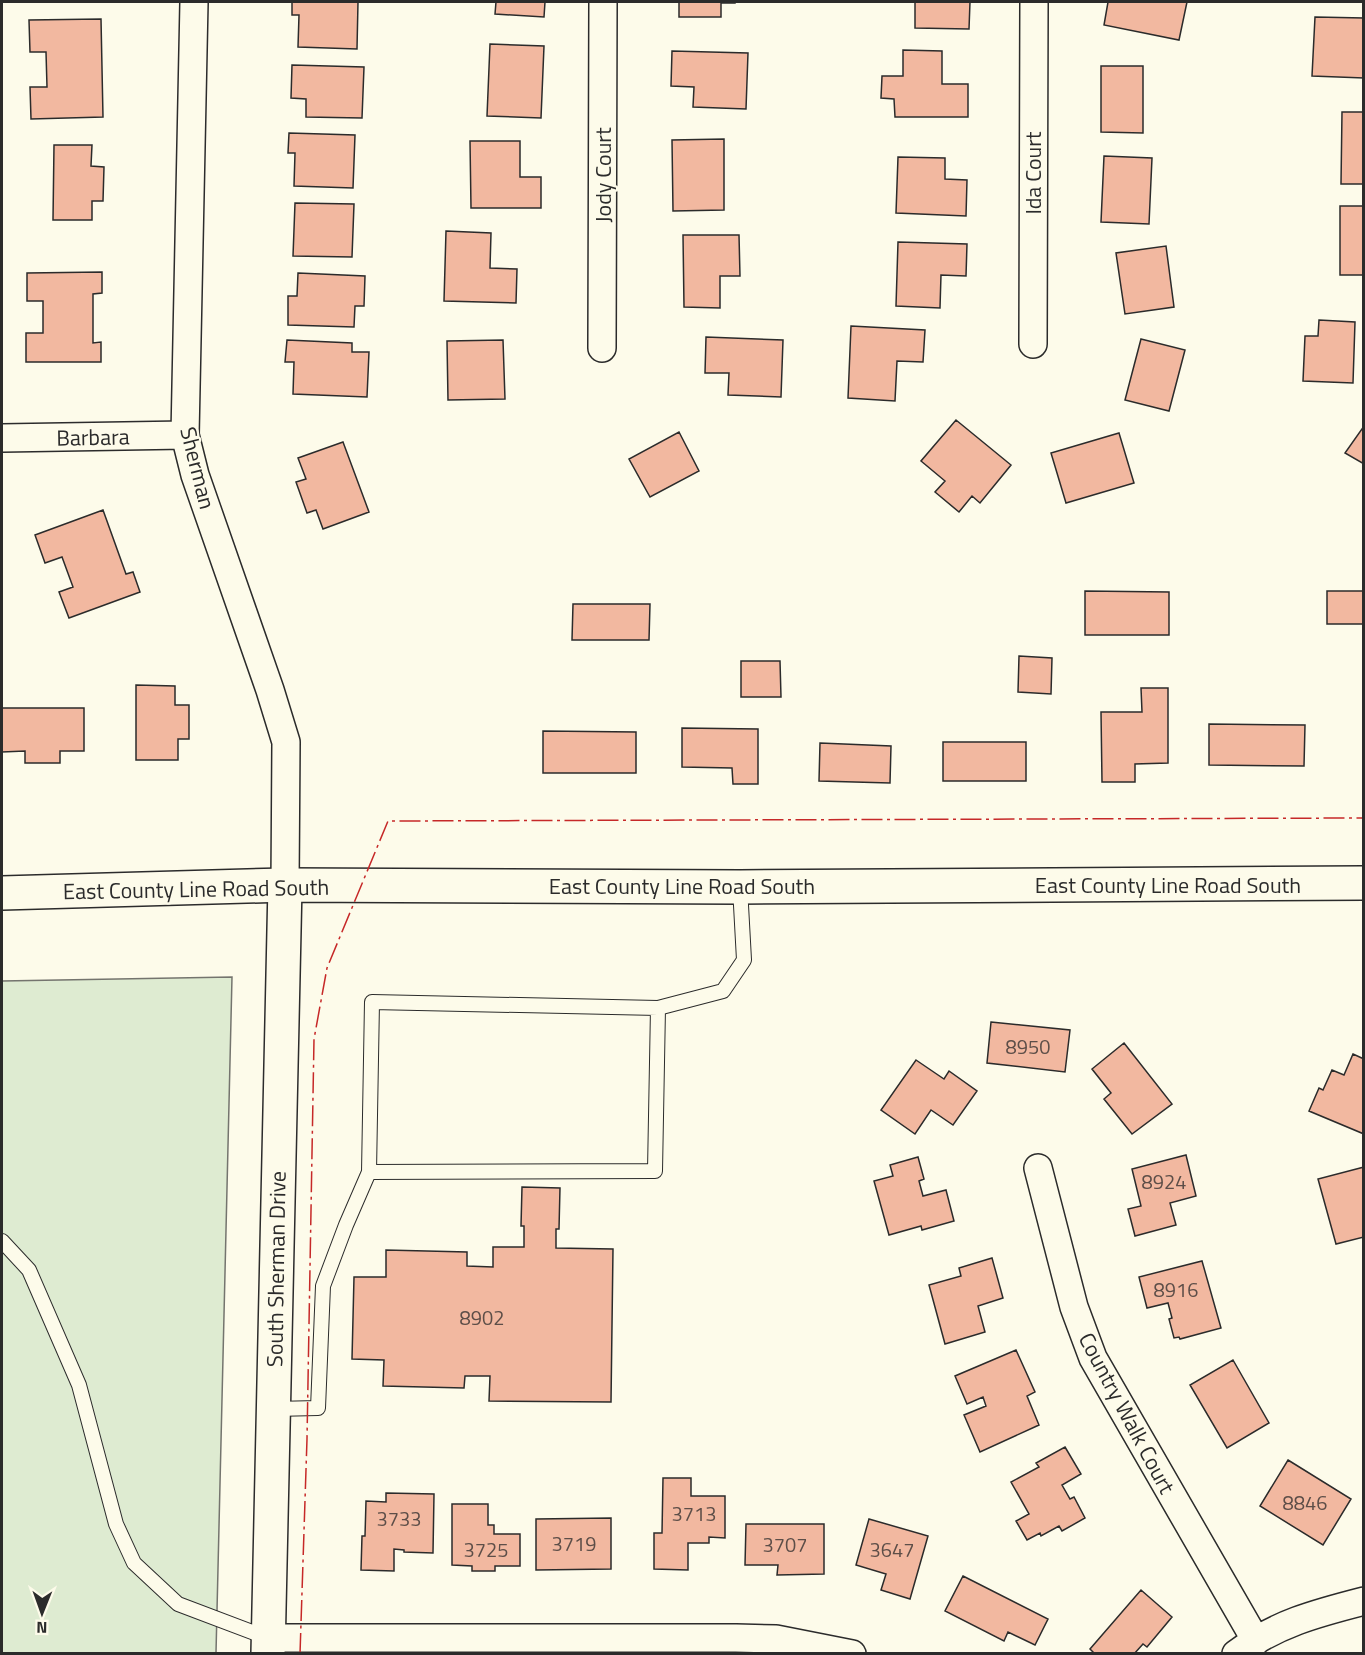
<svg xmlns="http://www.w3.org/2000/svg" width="1365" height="1655" viewBox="0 0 1365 1655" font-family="'Titillium Web',sans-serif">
<rect width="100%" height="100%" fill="#fdfbea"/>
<path fill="#deebd1" stroke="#74746e" stroke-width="1.5" d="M232,977l-16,676h-214v-672z"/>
<path fill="#f2b8a0" stroke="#2b2b2b" stroke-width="1.5" d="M292,2h66l-1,47 -59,-2 1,-32h-7z
M496,2h49l-1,15 -49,-3z
M679,2h56v1h-14v14h-42z
M915,2h55l-1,27 -54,-1z
M1108,2h79l-8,38 -75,-15z
M1315,17l49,1v60l-52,-2z
M101,19l2,98 -72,2 -1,-32h17l-1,-35h-16l-1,-32z
M490,44l54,2 -3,72 -54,-2z
M903,50l39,1v33h26v33h-73l-1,-18 -13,-1 1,-22h21z
M672,51l76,2 -2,56 -53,-2 1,-20 -23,-1z
M292,65l72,2 -2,51 -56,-1v-18l-15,-1z
M1101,66h42v67l-42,-1z
M1342,112h22v72h-23z
M289,133l66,2 -2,53 -59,-2 1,-33h-7z
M724,139v71l-51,1 -1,-71z
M470,141h50v36h21v31h-70z
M54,145h38l-1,21 13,1 -1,34h-11v19h-39z
M1104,156l48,2 -3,66 -48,-2z
M898,157l47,1v21l22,1 -1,36 -70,-3z
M295,203l59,1 -2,53 -59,-1z
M1340,206h24v69h-24z
M446,231l45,2 -1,35 27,1 -1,34 -72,-2z
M683,235h56l1,41h-20v32l-36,-1z
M898,242l69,2 -1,32 -25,-1 -1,33 -44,-2z
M1166,246l8,61 -49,7 -9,-61z
M102,272v21l-9,1v49l8,-1v20h-75v-29h17v-32h-16v-28z
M298,273l67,3 -1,30h-9l-1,21 -66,-2v-29h9z
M1319,320l36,2 -2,61 -50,-2 2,-45h13z
M851,326l74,4 -2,32 -26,-1 -2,40 -47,-3z
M706,337l77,3 -2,57 -53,-2 1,-22h-24z
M1141,339l44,11 -16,61 -44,-11z
M287,340l65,3v9h17l-2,45 -74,-3 1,-32h-9z
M503,340l2,59 -57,1 -1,-59z
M956,420l55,45 -31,38 -8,-7 -13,16 -24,-20 10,-11 -24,-20z
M1364,426v38l-19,-11z
M679,432l20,39 -49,26 -21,-38z
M1119,433l15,50 -68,20 -15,-50z
M343,442l26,70 -46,17 -7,-19 -9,3 -11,-31 10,-3 -8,-21z
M103,510l23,64 7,-2 7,20 -71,26 -10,-26 14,-5 -11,-30 -17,6 -10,-28z
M1085,591l84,1v43h-84z
M1327,591h37v33h-37z
M573,604h77l-1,36h-77z
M1019,656l33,2 -1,36 -33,-2z
M741,661h39l1,36h-40z
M136,685l39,1v19h14v34h-11v21h-42z
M1141,688h27v75l-33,1v18h-33l-1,-70h41z
M2,708h82v43h-24v12h-35v-12l-23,1z
M1209,724l96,1 -1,41 -95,-1z
M682,728l76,1v55h-25l-1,-16 -50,-1z
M543,731l93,1v41h-93z
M943,742h83v39h-83z
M820,743l71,3 -1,37 -71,-2z
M991,1022l79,8 -5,42 -78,-9z
M1124,1043l48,61 -40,30 -28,-35 7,-6 -19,-24z
M1353,1054l11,5v75l-55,-23 10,-23 4,2 9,-20 12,5z
M916,1060l28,19 5,-8 28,20 -24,34 -22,-15 -16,24 -34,-24z
M1186,1155l10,41 -26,7 6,22 -41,11 -7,-27 13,-3 -9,-37z
M918,1157l6,22 -5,2 4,15 23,-6 8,31 -32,9 -1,-4 -32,9 -15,-54 19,-5 -3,-11z
M1364,1167v70l-28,7 -18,-65z
M522,1187l38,1 -1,41h-3v19l57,1 -2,153 -122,-1 1,-25h-25l-1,12 -81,-2 1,-26 -32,-1 2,-82h32v-27l81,2v14l26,1v-20h31v-21h-3z
M992,1258l11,40 -25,8 7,26 -40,12 -16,-59 32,-9 -2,-8z
M1202,1261l19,67 -41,11 -1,-2 -5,1 -5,-19 3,-1 -4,-15 -21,5 -8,-31z
M1016,1350l19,42 -8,4 12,29 -59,27 -16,-37 22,-9 -3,-9 -16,7 -12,-28z
M1233,1360l36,63 -42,25 -37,-63z
M1065,1447l16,27 -19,11 8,14 4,-2 11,21 -23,13 -3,-5 -18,10 -1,-3 -13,7 -11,-19 13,-7 -18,-32 28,-15 -3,-4z
M1288,1460l63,39 -28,46 -63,-39z
M663,1478h28v18h34v42l-16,-1v6h-21v27l-34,-1v-36h8z
M386,1493l48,1 -1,59 -29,-1v-2l-10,-1v22l-33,-1 1,-34h3l1,-35 20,1z
M452,1504h36v21h6v9h26v32h-25v5h-23v-5l-20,-1z
M611,1518v51l-75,1v-51z
M869,1519l59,17 -18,63 -29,-9 5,-16 -30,-9z
M746,1524h78v50l-47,1 1,-10h-33z
M963,1576l85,43 -13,26 -27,-13 -4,9 -59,-30z
M1141,1590l31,27 -25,30 -4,-3 -9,10h-39l-5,-5z"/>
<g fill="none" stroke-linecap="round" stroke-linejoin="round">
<g stroke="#2b2b2b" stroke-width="16">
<path id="service" d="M369,1172l286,-1 3,-163
M2,1241l27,29 50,115 37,139 18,39 44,41 90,34
M274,1409l44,-1 5,-122 23,-61 23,-53 3,-170 286,6 65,-17 21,-31 -4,-73"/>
</g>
<g stroke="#2b2b2b" stroke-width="30">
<path id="minor" d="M194,2l-9,433 10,40 75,215 16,52 -1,143
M1033,344l1,-342
M602,348l1,-346
M2,438l183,-3
M1038,1168l36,139 19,51 163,283
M269,1638h467l40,1 76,15
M1236,1654c39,-30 81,-41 128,-53"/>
</g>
<g stroke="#2b2b2b" stroke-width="36">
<path id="tertiary" d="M268,1654l17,-769"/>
</g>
<g stroke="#2b2b2b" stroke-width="36">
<path id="primary" d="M2,893l283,-8 455,2 624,-4"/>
</g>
<use href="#service" stroke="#fdfbea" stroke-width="14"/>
<use href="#minor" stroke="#fdfbea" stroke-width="27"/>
<use href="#tertiary" stroke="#fdfbea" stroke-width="33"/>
<use href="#primary" stroke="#fdfbea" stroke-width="33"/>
<path stroke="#c62828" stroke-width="1.5" stroke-dasharray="21 4.5 3 4.5" stroke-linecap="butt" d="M300,1654l7,-215 7,-400 13,-71 61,-147 976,-3"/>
</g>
<g text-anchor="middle" stroke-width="4.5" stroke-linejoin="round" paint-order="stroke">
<g font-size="20" fill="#5d4e48">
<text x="1028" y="1054">8950</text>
<text x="1164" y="1189">8924</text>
<text x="1176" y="1297">8916</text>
<text x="482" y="1325">8902</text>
<text x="1305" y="1510">8846</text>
<text x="694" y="1521">3713</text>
<text x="399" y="1526">3733</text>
<text x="574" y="1551">3719</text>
<text x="785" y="1552">3707</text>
<text x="486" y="1557">3725</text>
<text x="892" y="1557">3647</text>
</g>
<g font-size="22" fill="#2b2b2b" stroke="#fdfbea">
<text transform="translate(1033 173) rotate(-90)" y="8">Ida Court</text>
<text transform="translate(603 175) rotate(-90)" y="8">Jody Court</text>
<text transform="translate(93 437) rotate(-1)" y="8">Barbara</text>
<text transform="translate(198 468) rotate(76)" y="8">Sherman</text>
<text x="1168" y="893">East County Line Road South</text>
<text x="682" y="894">East County Line Road South</text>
<text transform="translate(196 889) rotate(-1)" y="8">East County Line Road South</text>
<text transform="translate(276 1269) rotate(-89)" y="8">South Sherman Drive</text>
<text transform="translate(1127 1413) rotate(62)" y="8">Country Walk Court</text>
</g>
</g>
<rect width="1365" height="1655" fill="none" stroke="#2b2b2b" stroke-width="6"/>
<g transform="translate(42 1613) rotate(181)" stroke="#fdfbea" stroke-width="4.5" paint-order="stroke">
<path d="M0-4.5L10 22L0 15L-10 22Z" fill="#2b2b2b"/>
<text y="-9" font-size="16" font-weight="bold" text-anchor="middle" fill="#2b2b2b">N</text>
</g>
</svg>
